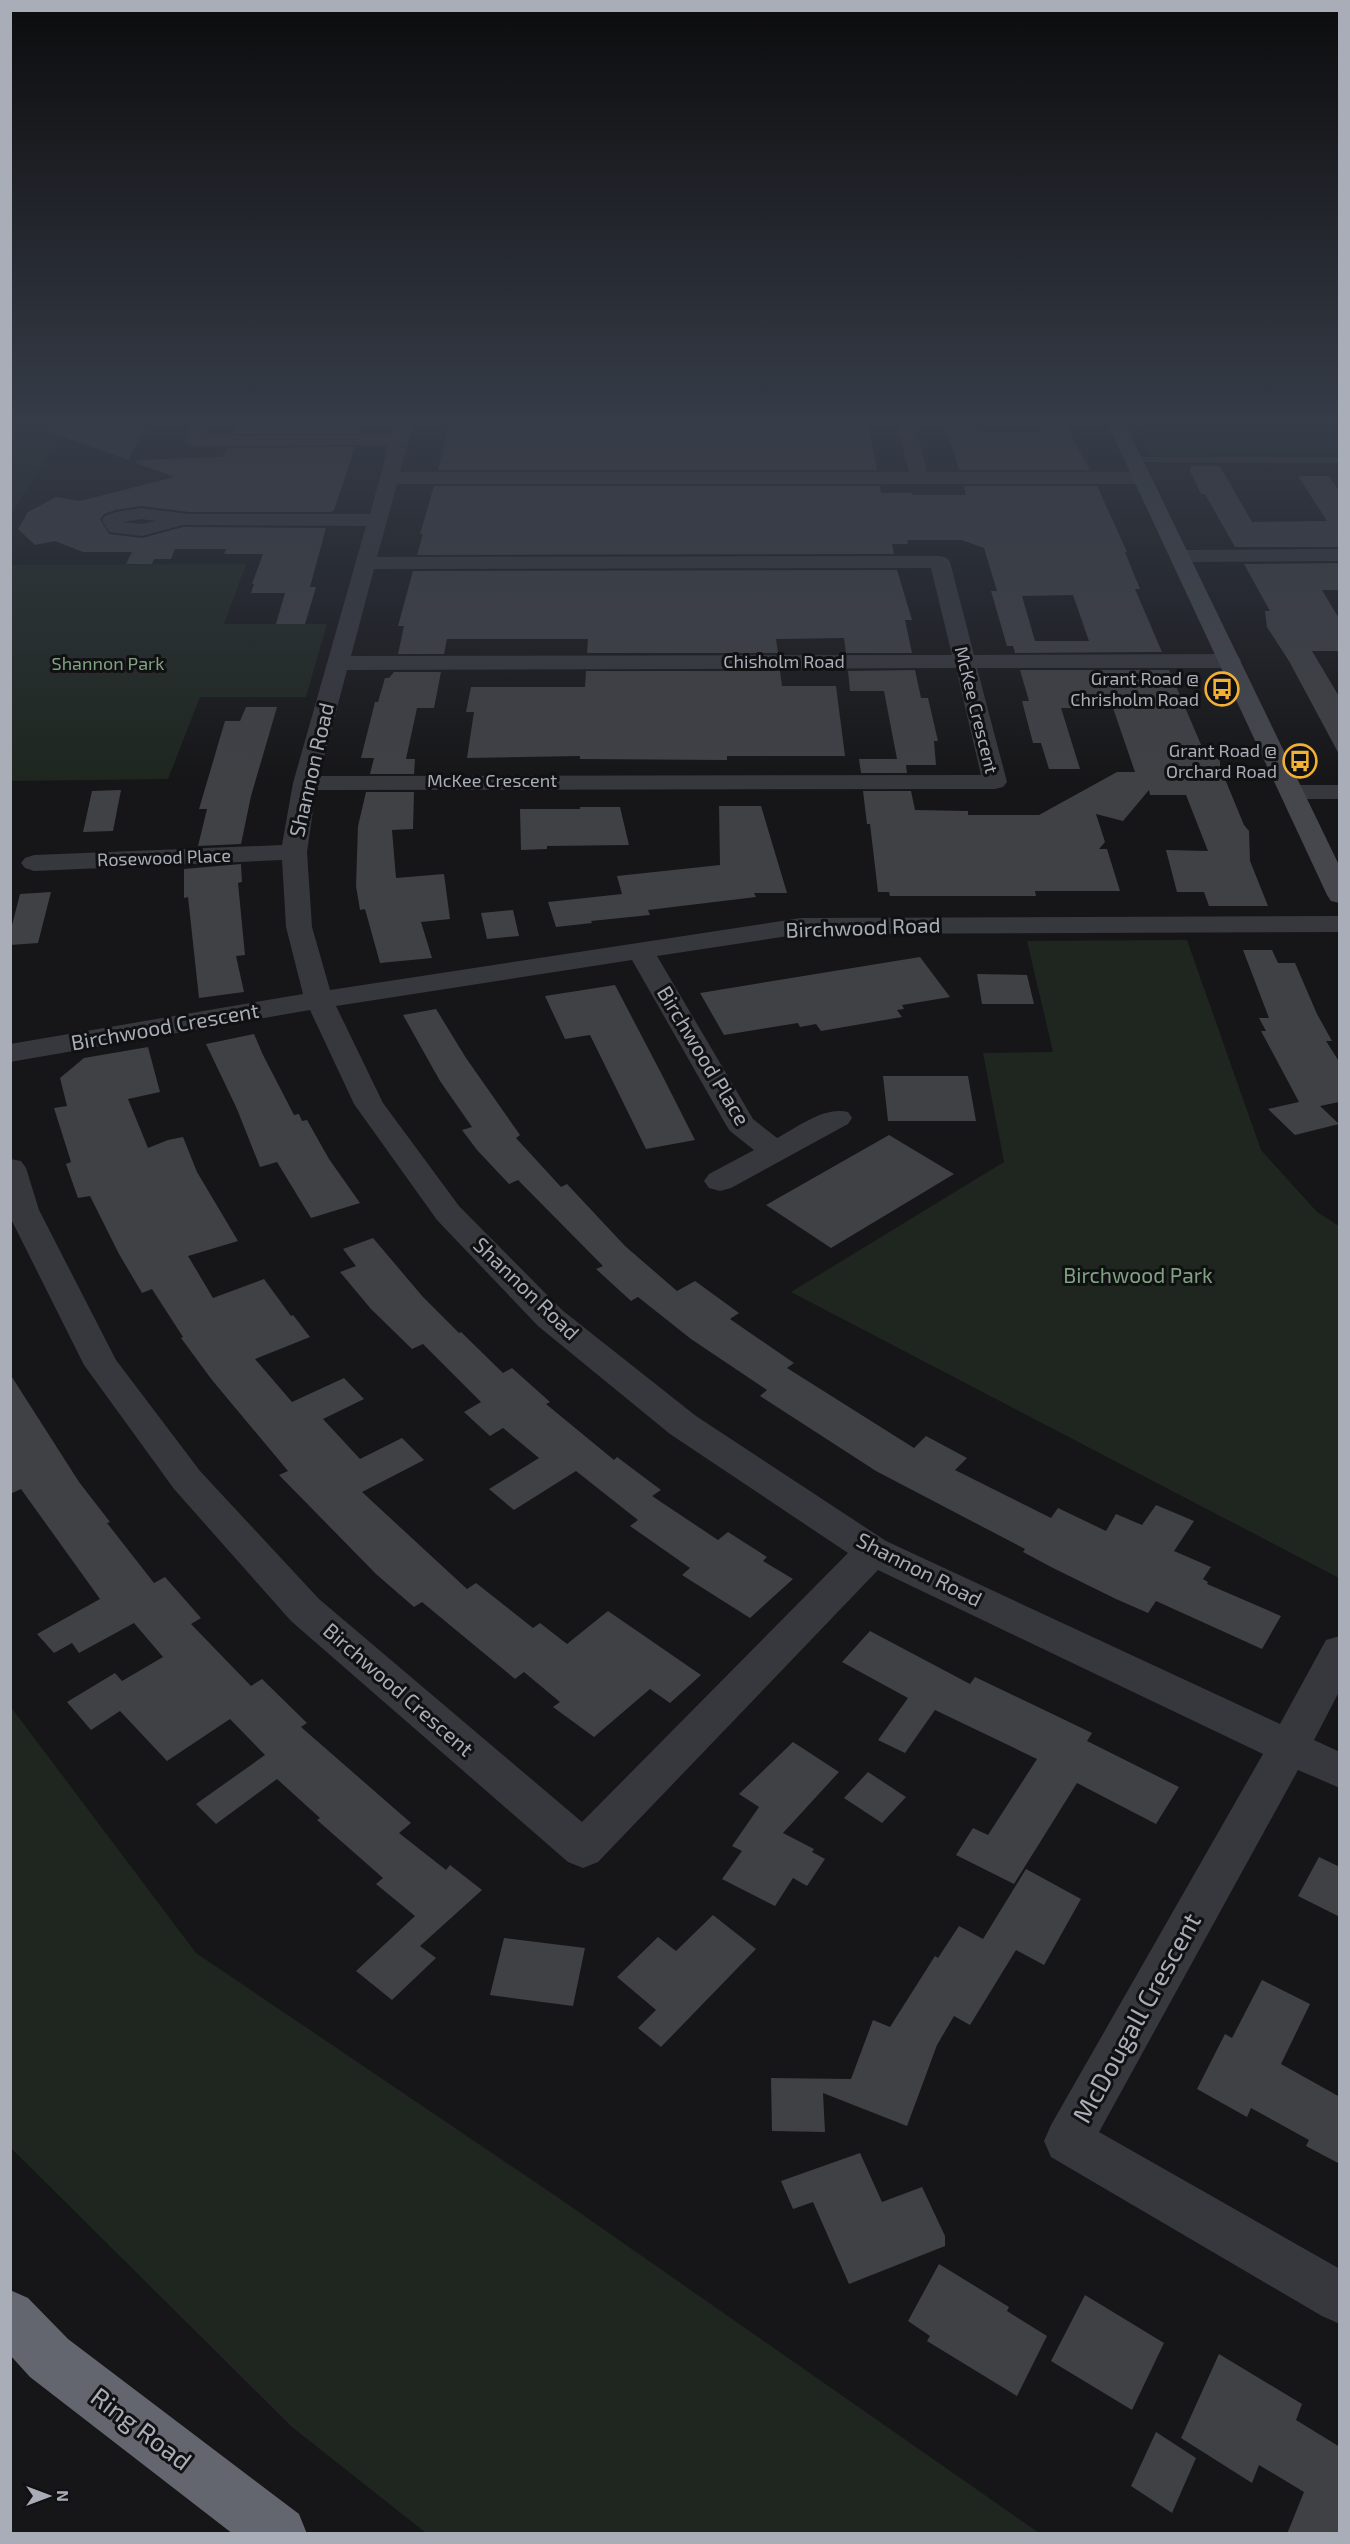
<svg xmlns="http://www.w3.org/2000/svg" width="1350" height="2544" viewBox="0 0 1350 2544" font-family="'Exo 2',sans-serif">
<rect width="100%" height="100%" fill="#161618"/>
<path fill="#1e261f" d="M11,425h55l-55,89z
M1136,425h203v30l-188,1z
M246,564l-22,60h103l-21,73h-106l-32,82 -157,2 -1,-216z
M1187,940l74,210 56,62 22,14v352l-548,-286 213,-130 -21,-109 70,-1 -26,-111z
M10,1706l186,247 367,248 476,332h-613l-134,-106 -281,-279z"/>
<path fill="#404145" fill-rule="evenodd" d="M237,425h124v1l-2,7 -126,1z
M514,425h354l9,45h-439l9,-41 66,-2z
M945,425h32l2,7 61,1 -3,-8h28l25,45h-131z
M50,429h95l-17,31 -78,-28z
M355,447l-21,63 -3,2h-142l-48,-6 -26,4 -11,4 -4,5 9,15 33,4 41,-11 143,1 -16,59h6l-11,37h-29l9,-31h-34l3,-9h-2l11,-30h-39l2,-5h-51l-4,10h-17l-2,5h-26l6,-12h-49l-28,-11 -20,4 -17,-16 10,-17 28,-15 24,4 94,-24 -38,-14 1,-3 85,-3 5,-9z
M1190,466h30l32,56 75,-1 -29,-45h31l11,16v55h-105l-30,-53h-4l-12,-25h2z
M434,486h446l1,7h30l1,2h54l-2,-9h133l30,66h-2l15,37h-5l27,63 -147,1 -2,-7h-6l-16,-55h6l-13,-43 -22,-8h-55l1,4h-16l2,10 -477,1 6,-21h-3zM1073,595l16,46h-54l-13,-45z
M1340,563v27h-18l18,30v31h-28l28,47v58l-51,-95 -22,-34 -2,-16h5l-26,-47z
M897,570l15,50h-7l7,33h-66l-2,-15 -68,1 2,14h-191l1,-14h-141l-3,15h-46l6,-28h-6l15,-55z
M915,670l6,28h7l10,43h-4l2,24h-30l1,8h-46l-2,-14h38l-13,-68h-34l-2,-20z
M1020,670h149l36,84h8l7,7v6l24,58 5,6 1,30 18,45h-59l-5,-14h-27l-11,-42 42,1 -22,-56h-36l-1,-5 -26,31 -27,-7 9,28 -6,7h8l13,42h-85l1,5h-146l-1,-4h-11l-8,-68h-3l-4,-33h48l4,19 53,1v4h71l78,-43h18l-22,-64h-52l19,61h-31l-8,-26h-8l-11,-42h7z
M586,671h194l2,15h54l9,70h-118v4l-147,-1v-3l-113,2 7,-46h-8l5,-25h114z
M394,672h47l-7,36h-17l-11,51h9l-1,15h-44l4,-16h-13l14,-56h3l7,-24h4z
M246,707h31l-26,89 -10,48 -43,2 9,-37h-8l26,-88h15z
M121,790l-8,41 -30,1 9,-41z
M366,792h48l-1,37 -21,1 4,48 48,-4 6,45 -29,3 11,36 -52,5 -15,-54 -5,1 -4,-24 2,-60z
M719,806h42l26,87h-33l2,4 -108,13 2,5 -59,6 1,2 -36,4 -8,-25 74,-8 -5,-18 103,-11z
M580,807h40l9,38 -82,1v3l-26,1 -1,-41h60z
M241,864l1,18 -4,1 7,72 -9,1 8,36 -45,6 -11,-101 -4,1v-29z
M51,892l-13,51 -28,2v-12l10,-39z
M513,910l6,26 -32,3 -6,-26z
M1243,950h29l6,13h17l22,51 15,27h-6l14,22 -1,39 -19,4 19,18 -44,11 -27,-26 31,-7 -38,-71h5l-7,-13h10z
M920,957l30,40 -48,8 2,4 -7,1 5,7 -81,14 -5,-7 -16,3 -2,-4 -74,12 -24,-42z
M977,974l50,1 7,29h-52z
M615,985l46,88 34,67 -49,9 -56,-114 -25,4 -20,-43z
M436,1009l30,49 54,77 -4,3 45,49 6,-3 58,62 52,45 18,-10 44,32 -9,6 64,44 -7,5 127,80 12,-12 41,22 -12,12 96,48 7,-10 48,23 10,-17 26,11 14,-20 38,16 -20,30 37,16 -8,12 5,3 -1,2 74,32 -19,33 -106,-48 -8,12 -32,-14 -63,-31 -30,-16 2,-3 -149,-78 -116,-75 7,-6 -76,-51 -53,-42 -7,4 -35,-32 7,-3 -85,-86 -9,4 -32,-34 -15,-20 10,-3 -32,-46 -37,-66z
M254,1034l9,21 31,60 5,-1 3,7 5,-1 22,39 31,44 -49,15 -34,-56 -17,5 -23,-58 -31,-65z
M148,1047l12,45 -32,7 20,49 20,-8 15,-3 14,35 41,69 -50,15 25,42 51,-19 27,37 2,-1 17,22 -55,22 37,43 52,-24 20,21 -41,20 37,40 42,-21 22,22 -62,32 105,97 9,-6 57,45 7,-5 27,21 41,-33 93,64 -31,28 -20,-14 -56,48 -41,-30 7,-5 -36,-30 -9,7 -93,-77 -8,5 -38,-33 -97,-99 9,-4 -76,-91 -31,-42 2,-1 -31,-48 -10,4 -23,-39 -29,-58 -12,2 -12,-34 5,-2 -17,-54 13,-2 -7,-28 24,-20z
M883,1076h85l8,45h-88z
M889,1135l65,39 -123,74 -65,-43z
M373,1238l50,59 36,36 2,-1 42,41 9,-5 38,34 -4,2 68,56 3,-3 44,33 -9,6 66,44 10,-8 39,25 -4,4 30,18 -43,39 -68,-43 8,-7 -60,-42 8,-6 -62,-49 -62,39 -25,-21 50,-31 -36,-30 -13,8 -26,-24 17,-10 -58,-58 -11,5 -41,-40 -31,-37 16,-6 -13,-17z
M10,1374l69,108 31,40 -3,1 47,60 11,-6 36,41 -10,6 60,62 11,-7 45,44 -6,4 110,96 -12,10 47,37 4,-5 32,25 -62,56 16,12 -44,42 -36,-29 59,-55 -39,-32 7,-6 -66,-58 3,-2 -43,-39 -61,45 -20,-20 69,-49 -35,-36 -63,42 -47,-50 -29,19 -24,-28 48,-29 7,8 41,-24 -29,-34 -55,30 -7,-10 -18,10 -17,-19 63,-35 -79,-110 -11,5z
M870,1631l100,53 5,-7 117,56 -5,8 92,46 -23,37 -79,-41 -63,101 -58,-29 17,-27 15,7 49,-76 -102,-49 -30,43 -27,-13 30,-42 -66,-36z
M793,1742l46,30 -56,61 31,16 -2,3 13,7 -18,27 -14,-8 -18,28 -53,-27 20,-28 -10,-5 27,-39 -20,-13z
M868,1772l38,25 -24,26 -38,-25z
M1319,1857l21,10v50l-42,-21z
M1026,1869l55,30 -37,66 -28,-15 -46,75 -16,-9 -17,29 -30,81 -84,-33 2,39 -53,-1 -1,-53 80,1 22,-59 17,7 45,-71 3,2 21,-32 24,13z
M713,1915l43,34 -95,98 -23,-19 18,-18 -39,-33 41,-40 18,14z
M504,1938l81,10 -12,58 -83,-11z
M1262,1980l48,24 -29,60 59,33v67l-34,-18 3,-6 -58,-32 -4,9 -50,-28 28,-55 7,4z
M860,2153l22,49 40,-15 23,49v10l-96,38 -36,-82 -20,7 -12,-28z
M939,2264l70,43 -2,4 40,25 -30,60 -90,-55 3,-5 -22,-15z
M1085,2295l79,48 -32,67 -81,-49z
M1219,2354l83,50 -6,16 44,27v87h-53l17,-42 -45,-27 -7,18 -71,-45z
M1156,2432l40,26 -24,55 -41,-27z"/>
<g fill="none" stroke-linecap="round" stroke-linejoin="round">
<path fill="#37383d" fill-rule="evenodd" d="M1130,457h210v6l-207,-1 -5,-3z"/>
<path fill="#37383d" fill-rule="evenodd" d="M191,425h18l-5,11 188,-1 3,-10h18l-13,47h509l-11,-47h18l11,47h215l7,2 2,4 -2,4 -7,2h-745l-20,73 563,-1 7,2 3,4 24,93 256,-1 8,2 3,5 -3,5 -8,2h-253l30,114 -4,5 -8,2 -679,1 -9,62 5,75 18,63 471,-72 539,-2v16l-539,2 -144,22 96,163 24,19c21,-11 47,-32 71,-26l4,6 -4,6 -117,64 -11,3 -11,-3 -5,-7 5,-7 45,-24 -24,-19 -4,-6 -94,-165 -296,46 47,97 76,103 103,104 134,106 190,125 394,183 46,-84 14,-4v54l-26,50 26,12v36l-42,-18 -199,362 241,137v55l-18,-8 -271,-159 -7,-16 7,-16 212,-371 -385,-184 -280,292 -15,6 -15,-6 -277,-241 -117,-132 -90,-124 -74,-148v-58l11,2 5,7 13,42 77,150 84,111 119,128 263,223 266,-269 -178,-119 -132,-108 -101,-106 -83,-116 -44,-94 -300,52v-18l293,-50 -17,-67 -4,-67 -248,11 -9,-3 -4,-5 4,-5 9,-3 248,-10 11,-62 73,-257 -183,-1 -41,11 -33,-4 -7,-12 3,-4 11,-4 25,-4 48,6h181l19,-69 -196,1 -6,-1 -3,-4zM141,519l15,2 -14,3 -19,-2zM931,568l21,87 -601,1 23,-87zM956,668l25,107 -662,1 28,-106z
M1340,549v12l-159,1 -7,-2 -3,-4 3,-4 7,-2z
M1292,785h48v14h-48l-9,-2 -3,-5 3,-5z"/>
<path fill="#45474d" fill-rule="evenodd" d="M1108,425h18l214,442v36l-9,-2 -4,-6z"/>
<path fill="#63666e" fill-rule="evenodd" d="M10,2290l18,8 40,41 231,175 8,20h-74l-203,-157 -20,-22z"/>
</g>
<linearGradient id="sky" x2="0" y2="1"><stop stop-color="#0c0c0d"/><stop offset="0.54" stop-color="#363c48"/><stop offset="1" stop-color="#363c48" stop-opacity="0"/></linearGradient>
<rect width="1350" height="781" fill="url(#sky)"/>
<defs>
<g id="bus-ring" transform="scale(1.725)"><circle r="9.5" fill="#111113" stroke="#f2b134" stroke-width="1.5"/><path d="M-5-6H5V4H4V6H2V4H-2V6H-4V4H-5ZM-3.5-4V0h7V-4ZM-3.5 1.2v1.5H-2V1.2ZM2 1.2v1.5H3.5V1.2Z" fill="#f2b134"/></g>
</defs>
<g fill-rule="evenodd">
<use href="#bus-ring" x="1222" y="689"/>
<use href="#bus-ring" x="1300" y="761"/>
</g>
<g text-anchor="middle" stroke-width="6" stroke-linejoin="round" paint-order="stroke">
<g font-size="18" fill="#a8adb8" stroke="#111113">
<text x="784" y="668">Chisholm Road</text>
<text transform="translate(976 710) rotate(76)" y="6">McKee Crescent</text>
<text x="492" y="787">McKee Crescent</text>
<text transform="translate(164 858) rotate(-2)" y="6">Rosewood Place</text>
</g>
<g font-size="18" fill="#7fa381" stroke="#111113">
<text x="108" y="670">Shannon Park</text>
</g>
<g font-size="18" fill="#a8adb8" stroke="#111113" text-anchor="end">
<text x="1199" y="685">Grant Road @<tspan x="1199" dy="21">Chrisholm Road</tspan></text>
<text x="1277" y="757">Grant Road @<tspan x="1277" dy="21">Orchard Road</tspan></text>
</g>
<g font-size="21" fill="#a8adb8" stroke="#111113">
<text transform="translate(312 770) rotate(-77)" y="7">Shannon Road</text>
<text transform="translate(863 928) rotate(-2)" y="7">Birchwood Road</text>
<text transform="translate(165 1027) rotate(-10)" y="7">Birchwood Crescent</text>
<text transform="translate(703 1056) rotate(59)" y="7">Birchwood Place</text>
<text transform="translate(526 1289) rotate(44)" y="7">Shannon Road</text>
<text transform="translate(919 1570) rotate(27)" y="7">Shannon Road</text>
<text transform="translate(398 1690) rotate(41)" y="7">Birchwood Crescent</text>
</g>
<g font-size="21" fill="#7fa381" stroke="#111113">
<text x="1138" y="1283">Birchwood Park</text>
</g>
<g font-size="26" fill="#a8adb8" stroke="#111113">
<text transform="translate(1137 2018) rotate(-61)" y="9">McDougall Crescent</text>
<text transform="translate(141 2429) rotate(37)" y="9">Ring Road</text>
</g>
</g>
<rect width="1350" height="2544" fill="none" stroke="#a8adb8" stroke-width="24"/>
<g transform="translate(48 2496) rotate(90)" stroke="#111113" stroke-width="4.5" paint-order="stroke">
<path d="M0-4.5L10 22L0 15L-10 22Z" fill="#a8adb8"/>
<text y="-9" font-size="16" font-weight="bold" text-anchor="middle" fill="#a8adb8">N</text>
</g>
</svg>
